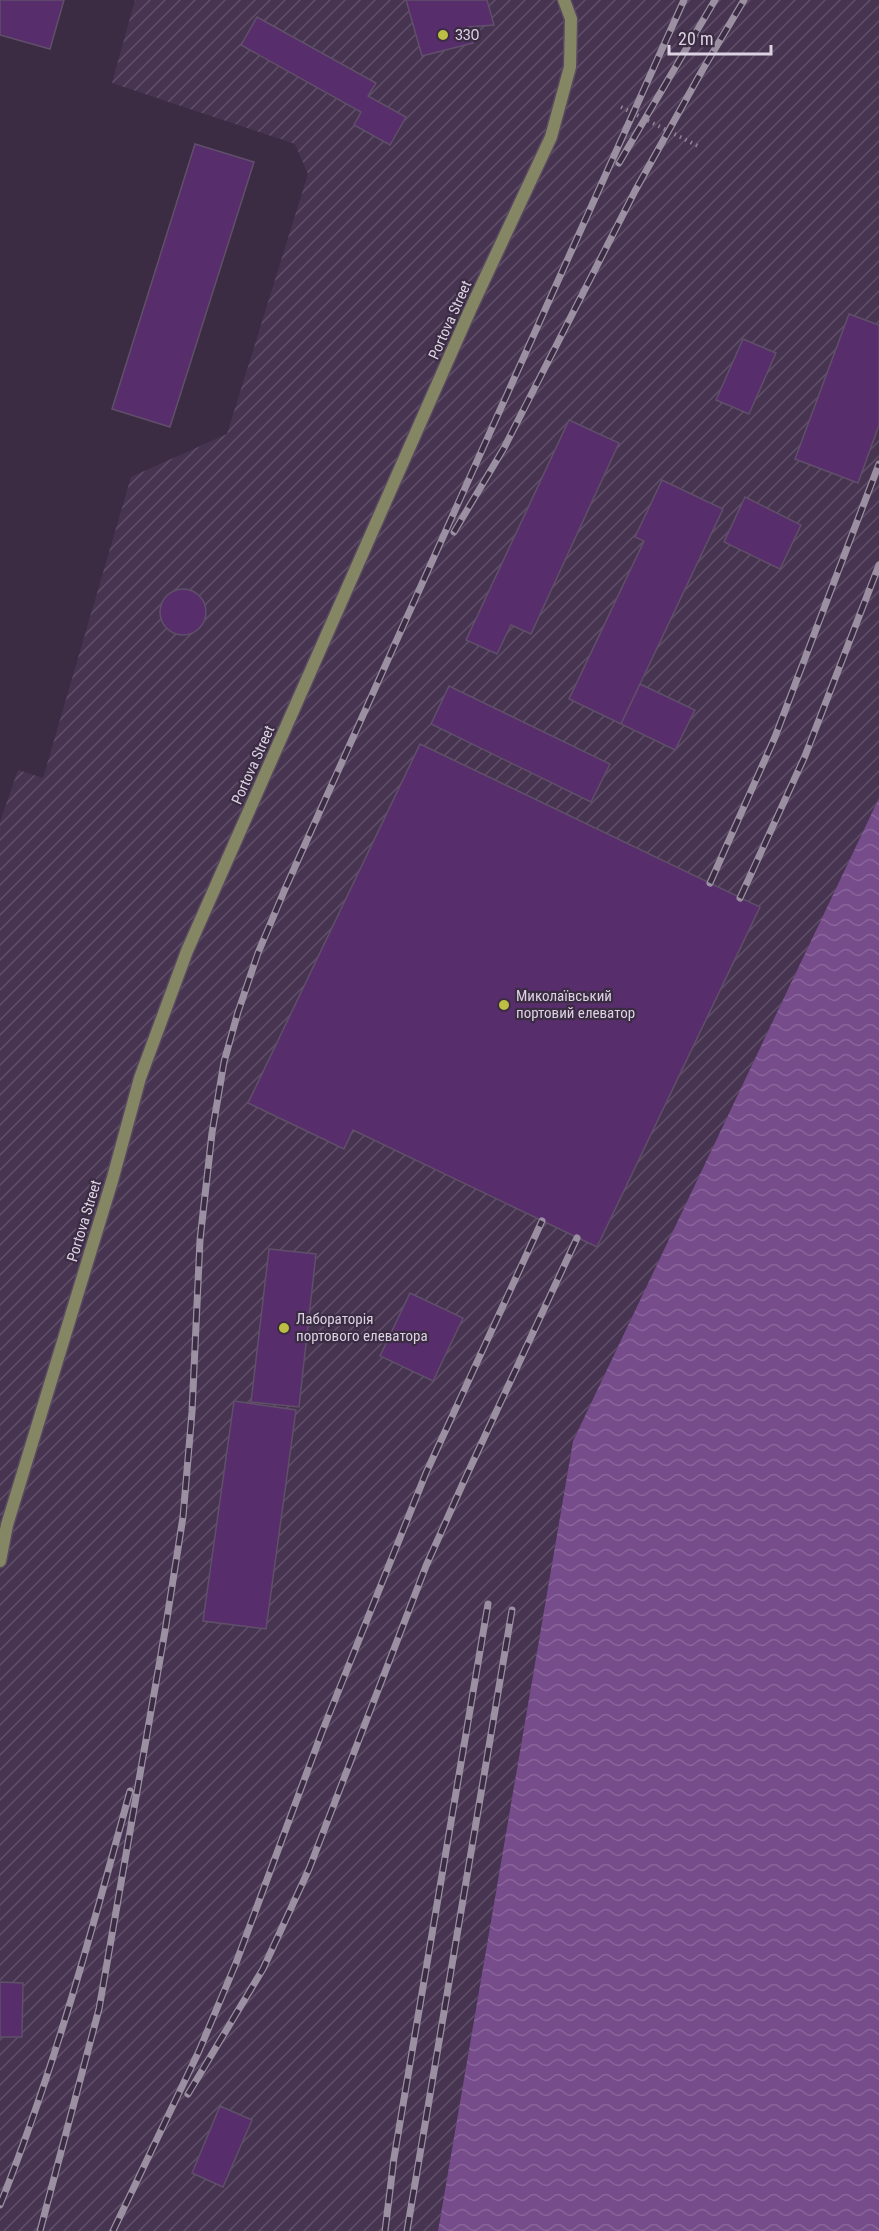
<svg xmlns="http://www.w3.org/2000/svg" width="879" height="2231" viewBox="0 0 879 2231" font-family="'Roboto Condensed',sans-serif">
<defs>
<pattern id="industrial-furrows" width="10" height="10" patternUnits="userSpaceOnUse" patternTransform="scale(1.5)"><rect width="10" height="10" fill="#473451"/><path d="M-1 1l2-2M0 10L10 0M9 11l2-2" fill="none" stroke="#61506a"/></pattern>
<pattern id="water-waves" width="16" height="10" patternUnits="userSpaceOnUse" patternTransform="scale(1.5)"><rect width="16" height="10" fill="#764c8b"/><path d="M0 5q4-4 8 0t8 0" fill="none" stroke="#89659b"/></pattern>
</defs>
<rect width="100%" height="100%" fill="#3b2c44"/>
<path fill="url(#industrial-furrows)" d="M135,0h744v798l-306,643 -135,790h-438v-1409l18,-52 25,8 88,-301 96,-43 81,-260 -13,-30 -183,-61z"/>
<path fill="url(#water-waves)" d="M879,798v1433h-441l135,-790z"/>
<path fill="#572e6b" stroke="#604f69" stroke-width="1.5" d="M0,0h64l-14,49 -50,-14z
M406,0h81l7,25 -26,2 5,16 -51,13z
M257,17l119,66 -8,13 38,21 -16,28 -36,-20 7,-13 -120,-67z
M195,144l59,18 -84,265 -58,-18z
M849,314l30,11v100l-21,58 -63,-24z
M743,339l33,14 -27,61 -33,-14z
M569,420l50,23 -88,191 -20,-9 -14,29 -31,-14z
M662,480l61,29 -102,215 -52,-25 75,-158 -9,-4z
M745,497l56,28 -21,44 -56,-27z
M160 612a23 23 0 1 1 46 0a23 23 0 1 1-46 0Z
M640,684l55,26 -20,40 -54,-26z
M449,686l161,78 -19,38 -160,-78z
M420,744l340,163 -163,340 -244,-117 -9,19 -96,-46z
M269,1249l47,5 -17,153 -48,-5z
M410,1293l53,25 -30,63 -53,-25z
M234,1401l62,9 -30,219 -63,-8z
M0,1982l23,1 -1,54h-22z
M220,2106l32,14 -29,67 -31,-14z"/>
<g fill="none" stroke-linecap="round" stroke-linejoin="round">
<g stroke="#584a60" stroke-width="15">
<path id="service" d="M0,1561l7,-36 105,-344 28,-103 47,-127 284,-643 80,-171 19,-70 1,-48 -7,-19"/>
</g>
<path stroke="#918598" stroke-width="4" stroke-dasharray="1.5 4.5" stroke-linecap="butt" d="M621,107l77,39"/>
<use href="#service" stroke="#848664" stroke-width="12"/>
<g stroke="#9b90a2" stroke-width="7">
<path id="rail" d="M619,163l96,-163
M454,532l50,-84 131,-257 68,-122 41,-69
M710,883l65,-146 104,-273
M740,898l65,-142 74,-191
M188,2094l75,-125 46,-100 117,-303 38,-85 113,-243
M0,2205c54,-135 92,-274 130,-414
M40,2231l59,-222 66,-378 18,-114 9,-105 8,-172 12,-107 12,-71 14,-50 20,-59 27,-64 399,-889
M113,2231l86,-180 37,-88 86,-231 104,-259 116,-252
M385,2231l9,-73 94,-554
M407,2231l105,-621"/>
</g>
<use href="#rail" stroke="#3b2c44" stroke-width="4.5" stroke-dasharray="14" stroke-linecap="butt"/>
</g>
<g fill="#bcbf44" stroke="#3b2c44" stroke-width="2">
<circle cx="443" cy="35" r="6"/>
<circle cx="504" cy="1005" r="6"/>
<circle cx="284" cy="1328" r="6"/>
</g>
<g text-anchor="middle" stroke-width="4.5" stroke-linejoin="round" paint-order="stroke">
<g font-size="15" fill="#dcd3e2" stroke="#3b2c44" text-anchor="start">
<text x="455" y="40">ЗЗО</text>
<text x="516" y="1001">Миколаївський<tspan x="516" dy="17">портовий елеватор</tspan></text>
<text x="296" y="1324">Лабораторія<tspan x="296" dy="17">портового елеватора</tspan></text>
</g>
<g font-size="15" fill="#dcd3e2" stroke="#3b2c44">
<text transform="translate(450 320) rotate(-66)" y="5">Portova Street</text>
<text transform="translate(253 765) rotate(-66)" y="5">Portova Street</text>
<text transform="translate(84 1221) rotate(-73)" y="5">Portova Street</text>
</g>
</g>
<path d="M669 45v9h102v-9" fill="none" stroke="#dcd3e2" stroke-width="3"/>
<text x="678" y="45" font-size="18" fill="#dcd3e2" stroke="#3b2c44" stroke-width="4.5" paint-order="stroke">20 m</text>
</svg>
